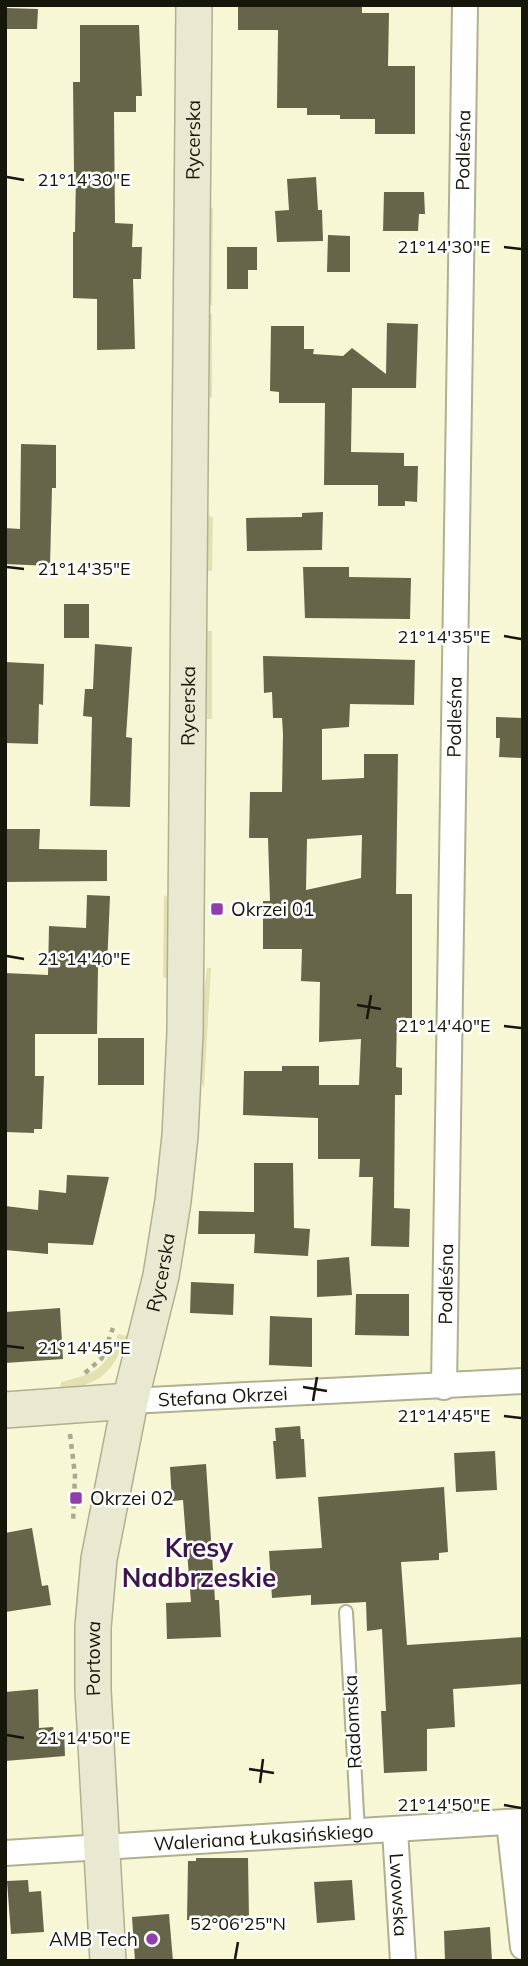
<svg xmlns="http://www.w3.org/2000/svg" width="528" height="1966" viewBox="0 0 528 1966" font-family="Mulish,sans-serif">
<rect width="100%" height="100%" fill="#f7f7d6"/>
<path fill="#e2e1b2" d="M210,208h3l-1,97 -7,-1z
M205,314h7v84l-7,-4z
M204,515l9,2 -1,54h-9z
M203,631h9v88h-5v-31l-4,-1z
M164,895l8,4 -1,80 -8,-2z
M207,968h4l-7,120c-10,-19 0,-95 3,-120z
M118,1334l9,2c-14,36 -28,51 -67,53l1,-7c34,-8 46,-13 57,-48z"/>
<path fill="#666549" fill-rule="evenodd" d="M238,5h124v8h27l-1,53h27v68h-40v-15h-35v-4h-33v-7h-30l1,-78h-40z
M5,8l33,1 -1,20h-32z
M80,25h59l3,71h-6v16h-22l1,111 18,1 -1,23h10l-1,32h-8l2,70 -38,1v-51l-24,-1v-66h2l1,-60h-2l-1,-90h7z
M316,177l2,33h4l1,31 -46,1 -2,-31 14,-1 -2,-31z
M384,192h40l1,22h-6l-1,17h-35z
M328,235l22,1v36h-23z
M227,247h30v23h-9v19h-21z
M387,323l31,1 -2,64h-64l-1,64 53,1v13h14l-1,36 -12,-1v5h-27v-21h-54l1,-82h-46v-11l-9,-1 1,-65h33v23h10l-1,5 30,2 9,-8 34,26z
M21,444l35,1v43h-4l-2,78 -45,-2v-36l15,1z
M323,512l-1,38 -75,1 -1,-33 56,-1v-4z
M303,567h46v10l62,1 -1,41 -105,-1z
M64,604h25v34h-25z
M95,644l37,3 -6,90 6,1 -2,69 -40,-1 2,-89 -9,-1 2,-27h8z
M263,656l152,4 -1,45 -64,-1 -1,23 -27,2v51l42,-2v-24h34l-2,140h16v124h-15l-1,49 6,1v27h-7l-1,113 16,1 -1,38 -38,-1 2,-69h-14l1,-18h-42v-41l-75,-3 1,-44h38v-5h37v19h40l2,-46 -42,3 1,-60 -19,-1 1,-32h-39v-48h7l-2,-63h-19l1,-46h32l1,-58 -1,-16h-9l-1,-26 -8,1zM362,835l-1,43 -55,12 1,-51z
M5,662l39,2 -1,41 -4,-1 -1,40 -33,-1z
M496,717l27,1v40l-24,-1 1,-19h-4z
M5,829h35l-1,20 68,1v31l-102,1z
M87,895l23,1 -3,71h-9l-1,67h-62v42h9l-2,53h-8v4l-29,-1v-159l43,2 1,-49 37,2z
M98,1038h46v47h-46z
M254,1163h39l1,65 16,1 -2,27 -54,-3 1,-19h-57l1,-23 55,1z
M67,1175l42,2 -16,68 -45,-2v11l-43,-4v-44l33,4 1,-20 27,3z
M349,1257l3,38 -35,2v-37z
M191,1282l43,2 -1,31 -43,-2z
M356,1294h53v42l-54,-1z
M60,1308l3,51 -58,4v-51z
M270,1316l42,2v49l-43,-2z
M300,1426l1,13h3l2,38 -30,2 -3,-38h3l-1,-13z
M495,1451l2,39 -41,2 -2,-39z
M206,1464l9,136h4l2,37 -54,2 -1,-36 25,-1 -8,-102 -11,1 -2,-34z
M444,1487l4,65 -9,1v7l-38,2 6,83 116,-8v47l-70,5 2,38 -28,2v42l-43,2 -3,-62h5l-4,-82 -15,2 -1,-29 -55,3v-10l-39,3 -3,-47 53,-3 -4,-51z
M32,1528l10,58 6,-1 3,20 -46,7v-79z
M38,1689l1,39 14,-1 1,5 10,-1 1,25 -60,5v-69z
M196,1858h52l1,61 -62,1 1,-59h8z
M28,1880l1,12 12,-1 3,41 -33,2 -4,-53z
M352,1880l3,40 -38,3 -3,-41z
M169,1914l4,47h-38l-3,-44z
M490,1927l2,34h-47l-1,-30z"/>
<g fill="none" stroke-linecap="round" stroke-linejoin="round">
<g stroke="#b0b091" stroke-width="16">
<path id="lane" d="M346,1612l12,220"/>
</g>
<g stroke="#b0b091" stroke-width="28">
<g id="street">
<path id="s1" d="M444,1387l21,-1382"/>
<path id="s2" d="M130,1401l393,-20"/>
<path d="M509,1822l14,125"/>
<path id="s3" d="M395,1830l8,131"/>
<path id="s4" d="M5,1853l518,-32"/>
</g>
</g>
<g stroke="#b0b091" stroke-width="38">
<g id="secondary">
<path d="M5,1410l125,-9"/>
<path id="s5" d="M108,1961l-15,-271v-63l6,-68 31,-158 31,-125 12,-75 7,-65 5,-103 9,-1028"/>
</g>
</g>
<path stroke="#a9a98f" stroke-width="4.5" stroke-dasharray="5 5" stroke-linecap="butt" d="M85,1373l17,-15 11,-30
M70,1434l5,41 -2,48"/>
<use href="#lane" stroke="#fff" stroke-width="12"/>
<use href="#street" stroke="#fff" stroke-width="24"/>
<use href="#secondary" stroke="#e9e8d0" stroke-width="35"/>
</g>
<path fill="none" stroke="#16160b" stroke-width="2.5" d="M7,177l17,3M504,247l17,2M7,567l17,2M504,636l17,3M7,956l17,3M357,1005l24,4M367,1019l4,-24M504,1026l17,2M7,1346l17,2M303,1387l24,4M313,1401l4,-24M504,1416l17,2M7,1735l17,3M249,1769l25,4M260,1783l3,-24M504,1805l17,3M235,1959l3,-17"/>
<g fill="#913ead" stroke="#fff" stroke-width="2.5">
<rect x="210" y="902" width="14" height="14" rx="3.5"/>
<rect x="69" y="1491" width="14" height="14" rx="3.5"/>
<circle cx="152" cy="1939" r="7"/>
</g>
<g text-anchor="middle" stroke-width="5" stroke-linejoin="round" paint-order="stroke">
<g font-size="19" fill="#16160b" stroke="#fff">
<text dy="7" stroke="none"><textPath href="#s5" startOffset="1830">Rycerska</textPath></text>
<text dy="7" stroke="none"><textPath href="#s1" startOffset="1237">Podleśna</textPath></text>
<text dy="7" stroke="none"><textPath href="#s5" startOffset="1264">Rycerska</textPath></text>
<text dy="7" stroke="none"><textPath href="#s1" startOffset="670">Podleśna</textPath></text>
<text dy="7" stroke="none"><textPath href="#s5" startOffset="696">Rycerska</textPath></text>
<text dy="7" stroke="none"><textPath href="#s1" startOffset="103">Podleśna</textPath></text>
<text dy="7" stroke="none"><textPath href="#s2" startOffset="93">Stefana Okrzei</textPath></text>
<text dy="7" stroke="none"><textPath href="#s5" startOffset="303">Portowa</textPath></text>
<text transform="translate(352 1722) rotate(-93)" y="7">Radomska</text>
<text dy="7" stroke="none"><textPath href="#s4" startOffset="259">Waleriana Łukasińskiego</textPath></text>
<text dy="7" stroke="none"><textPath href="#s3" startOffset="65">Lwowska</textPath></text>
</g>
<g font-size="19" fill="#16160b" stroke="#fff" text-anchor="start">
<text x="231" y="916">Okrzei 01</text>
<text x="90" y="1505">Okrzei 02</text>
<text x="138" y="1946" text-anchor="end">AMB Tech</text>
</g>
<g font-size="26" font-weight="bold" fill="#3d154a" stroke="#fff">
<text x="199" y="1557">Kresy<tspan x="199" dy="30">Nadbrzeskie</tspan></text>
</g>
</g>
<g font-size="18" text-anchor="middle" fill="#16160b" stroke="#fff" stroke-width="5" stroke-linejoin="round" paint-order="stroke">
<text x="84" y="186">21°14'30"E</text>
<text x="444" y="253">21°14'30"E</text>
<text x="84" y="575">21°14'35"E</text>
<text x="444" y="643">21°14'35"E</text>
<text x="84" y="965">21°14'40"E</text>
<text x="444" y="1032">21°14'40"E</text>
<text x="84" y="1354">21°14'45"E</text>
<text x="444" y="1422">21°14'45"E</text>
<text x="84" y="1744">21°14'50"E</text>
<text x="444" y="1811">21°14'50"E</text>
<text x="238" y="1930">52°06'25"N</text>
</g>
<rect width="528" height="1966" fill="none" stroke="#16160b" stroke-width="14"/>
</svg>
